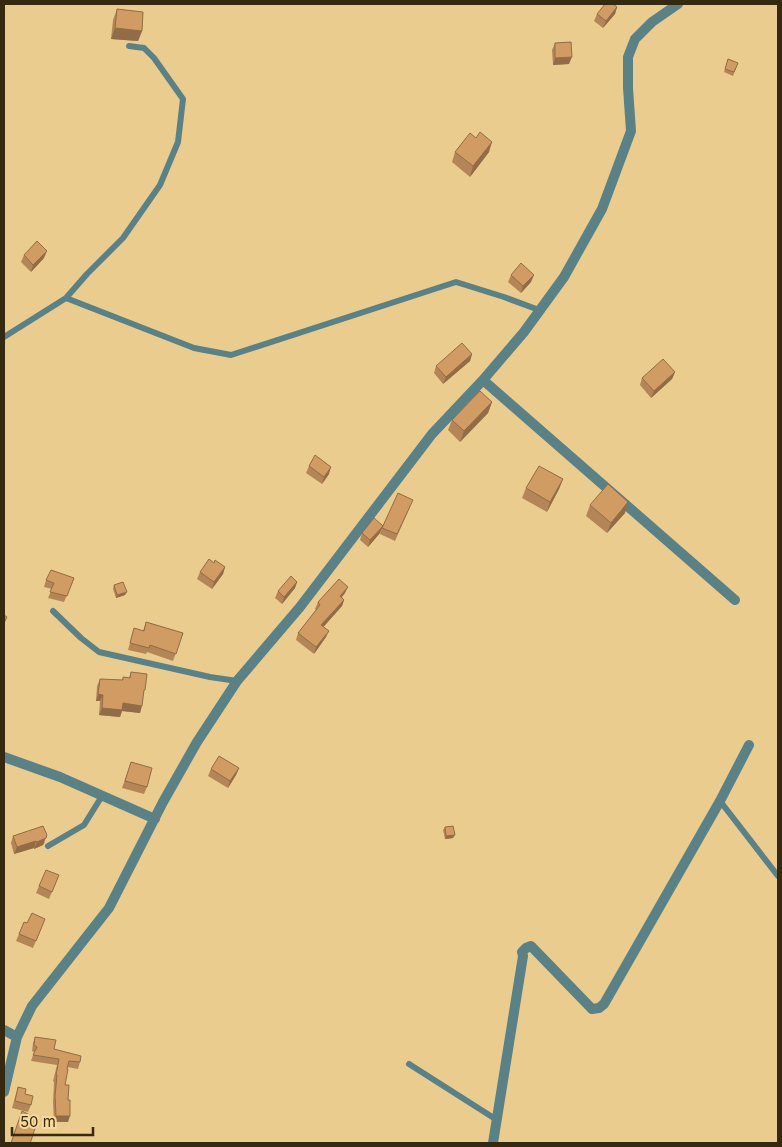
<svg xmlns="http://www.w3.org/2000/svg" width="782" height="1147" viewBox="0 0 782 1147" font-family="Inter,sans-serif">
<rect width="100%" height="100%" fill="#eacd8e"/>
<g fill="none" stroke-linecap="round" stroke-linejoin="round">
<path stroke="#5a8186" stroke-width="6" d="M66,298l128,50 37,7 225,-73 48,15 35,13
M4,337l62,-39 21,-24 36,-36 37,-53 18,-43 5,-43 -29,-41 -10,-10 -15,-2
M53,611l28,27 18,14 111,25 27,4
M720,801l58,75
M48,846l36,-21 18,-29
M409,1064l88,56"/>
<path stroke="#5a8186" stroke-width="10" d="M483,380l252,220
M4,757l56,20 95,42
M4,1030l13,7
M4,1092l13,-55 15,-31 77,-98 54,-106 34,-60 40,-61 63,-74 132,-173 51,-54 41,-48 40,-55 38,-68 29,-78 -3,-43v-31l7,-18 17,-17 26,-18
M493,1143l30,-187 -1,-4 4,-4 5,-2 61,63 7,-1 5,-4 116,-203 29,-56"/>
</g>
<path fill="#b48556" d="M617,7l-2,7 -12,14 -9,-7 3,-7z
M117,9l25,22 -4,10 -27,-2 2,-19z
M555,43l14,21 -16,1 -1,-15z
M728,59l10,4 -5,13 -9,-4z
M455,152h34l-19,25 -18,-15z
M24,255l20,3 -13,14 -10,-10z
M511,275l20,7 -10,11 -13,-11z
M472,354l-2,7 -27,23 -9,-11 2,-7z
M675,372l-3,7 -21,19 -11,-13 2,-7z
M492,402l-4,11 -28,29 -12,-12 4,-10z
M309,466l20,8 -7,10 -16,-11z
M563,479l-4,10 -12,23 -25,-14 4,-10z
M590,505l35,8 -18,20 -21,-17z
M410,507l-15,34 -15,-7 2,-6z
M362,533h18l-12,14 -8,-7z
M214,563l11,4 -2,7 -11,15 -15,-10 3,-7z
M74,578l-10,24 -16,-4 4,-9 -8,-2 2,-7z
M297,582l-2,6 -13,16 -7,-6 3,-7z
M114,585l11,10 -9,3 -3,-9z
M345,593l-3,4 2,3 -2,6 -19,21 3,10 -12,17 -18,-14 2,-7 18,-23 -1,-1 3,-7z
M146,622l37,11 -10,28 -26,-9 -1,2 -18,-4 6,-22 9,3z
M131,672l12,24 -3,17 -18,-2 -2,6 -21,-2 1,-14h-4l1,-15 3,-7 22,1 1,-3 6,1z
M131,762l16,25 -3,7 -22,-6z
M239,768l-3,7 -8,13 -20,-12 3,-7z
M445,827l8,11 -8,1 -2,-9z
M13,836l32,6 -2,3 -9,4v-1l-20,6 -3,-11z
M59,875l-10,24 -13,-6 3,-7z
M45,919l-12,29 -17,-7 3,-7 8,-11z
M35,1037l19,12 26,13 -2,7 -11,-2 -2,18 3,37h-14l-1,-20 1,-20 -1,-1 4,-16 -26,-4 3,-9 -2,-1 1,-8z
M18,1087l7,7 6,11 -3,7 -16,-4z"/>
<path fill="#926c46" d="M617,7l-2,7 -12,14 3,-7z
M115,28l27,3 -4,10 -27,-2z
M572,57l-3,7 -16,1 2,-7z
M492,142l-3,10 -19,25 3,-11z
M47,251l-3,7 -13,14 2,-7z
M534,275l-3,7 -10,11 2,-7z
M472,354l-2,7 -27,23 3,-7z
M675,372l-3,7 -21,19 3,-7z
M492,402l-4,11 -28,29 4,-11z
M331,467l-2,7 -7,10 2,-7z
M563,479l-4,10 -12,23 3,-10z
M628,502l-3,11 -18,20 4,-10z
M383,526l-3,7 -12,14 2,-7z
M225,567l-2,7 -11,15 2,-7z
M297,582l-2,6 -13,16 2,-7z
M348,587l-3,6 -8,9 3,-6z
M127,592l-2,3 -9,3 1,-3z
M344,600l-2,6 -23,26 2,-7z
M329,631l-3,6 -12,17 2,-7z
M98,694l5,1 -3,6h-4z
M123,703l19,3 -2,7 -18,-2 -2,6 -21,-2 3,-7z
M239,768l-3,7 -8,13 2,-7z
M47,835l-4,10 -9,4 3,-7z
M455,835l-2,3 -8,1 1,-3z
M36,841l-2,7 -20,6 3,-7z
M56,1116h14l-2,6h-14z"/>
<path fill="#d19b64" stroke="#926c46" d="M605,4h8l4,3 -11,14 -9,-7z
M117,9l26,3 -1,19 -27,-3z
M571,42l1,15 -17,1v-15z
M728,59l10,4 -4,9 -9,-3z
M480,132l12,10 -19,24 -18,-14 15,-19 6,5z
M37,241l10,10 -14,14 -9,-10z
M521,263l13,12 -11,11 -12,-11z
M462,343l10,11 -26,23 -10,-11z
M663,359l12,13 -21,19 -12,-13z
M480,391l12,11 -28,29 -12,-11z
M315,455l16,12 -7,10 -15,-11z
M539,466l24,13 -13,23 -24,-14z
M608,484l20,18 -17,21 -21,-18z
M398,493l15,7 -16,34 -15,-6z
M374,518l9,8 -13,14 -8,-7z
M209,559l5,4 1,-3 10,7 -11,15 -14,-10z
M51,570l23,8 -7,18 -17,-4 4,-9 -8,-3z
M291,576l6,6 -13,15 -6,-6z
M339,579l9,8 -8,9 4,4 -23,25 8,6 -13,16 -18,-14 22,-28 -2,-3z
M123,582l4,10 -10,3 -3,-10z
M4,615l3,2 -3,6z
M146,622l37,11 -7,21 -26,-9 -1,3 -19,-5 4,-15 10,3z
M131,672l16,2 -2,16h-1l-2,16 -19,-3 -1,7 -20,-2 1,-13 -5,-1 2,-15 23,1v-3l7,1z
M219,756l20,12 -9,13 -19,-12z
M131,762l21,6 -5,19 -22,-6z
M43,826l4,9 -1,3 -9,4 -1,-1 -19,6 -4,-11z
M453,826l2,9 -9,1 -1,-9z
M46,870l13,5 -7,17 -13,-6z
M32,913l13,6 -9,22 -17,-7 5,-12 3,1z
M35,1037l21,3 -2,9 27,7 -1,6 -11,-1 -2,8h1l-3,16h4l-1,15h2v16h-14l-1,-20 2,-21h-1l3,-16 -26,-4 4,-8 -3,-2z
M18,1087l8,2 -1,5 8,2 -2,9 -16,-4z
M22,1111l16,8 -7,22 -1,2h-19z"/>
<rect width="782" height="1147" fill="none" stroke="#352a10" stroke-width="10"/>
<path d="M12 1127v8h81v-8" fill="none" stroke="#352a10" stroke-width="2.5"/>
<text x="20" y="1127" font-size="15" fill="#352a10" stroke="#f7da9a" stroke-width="4" paint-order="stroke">50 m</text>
</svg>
